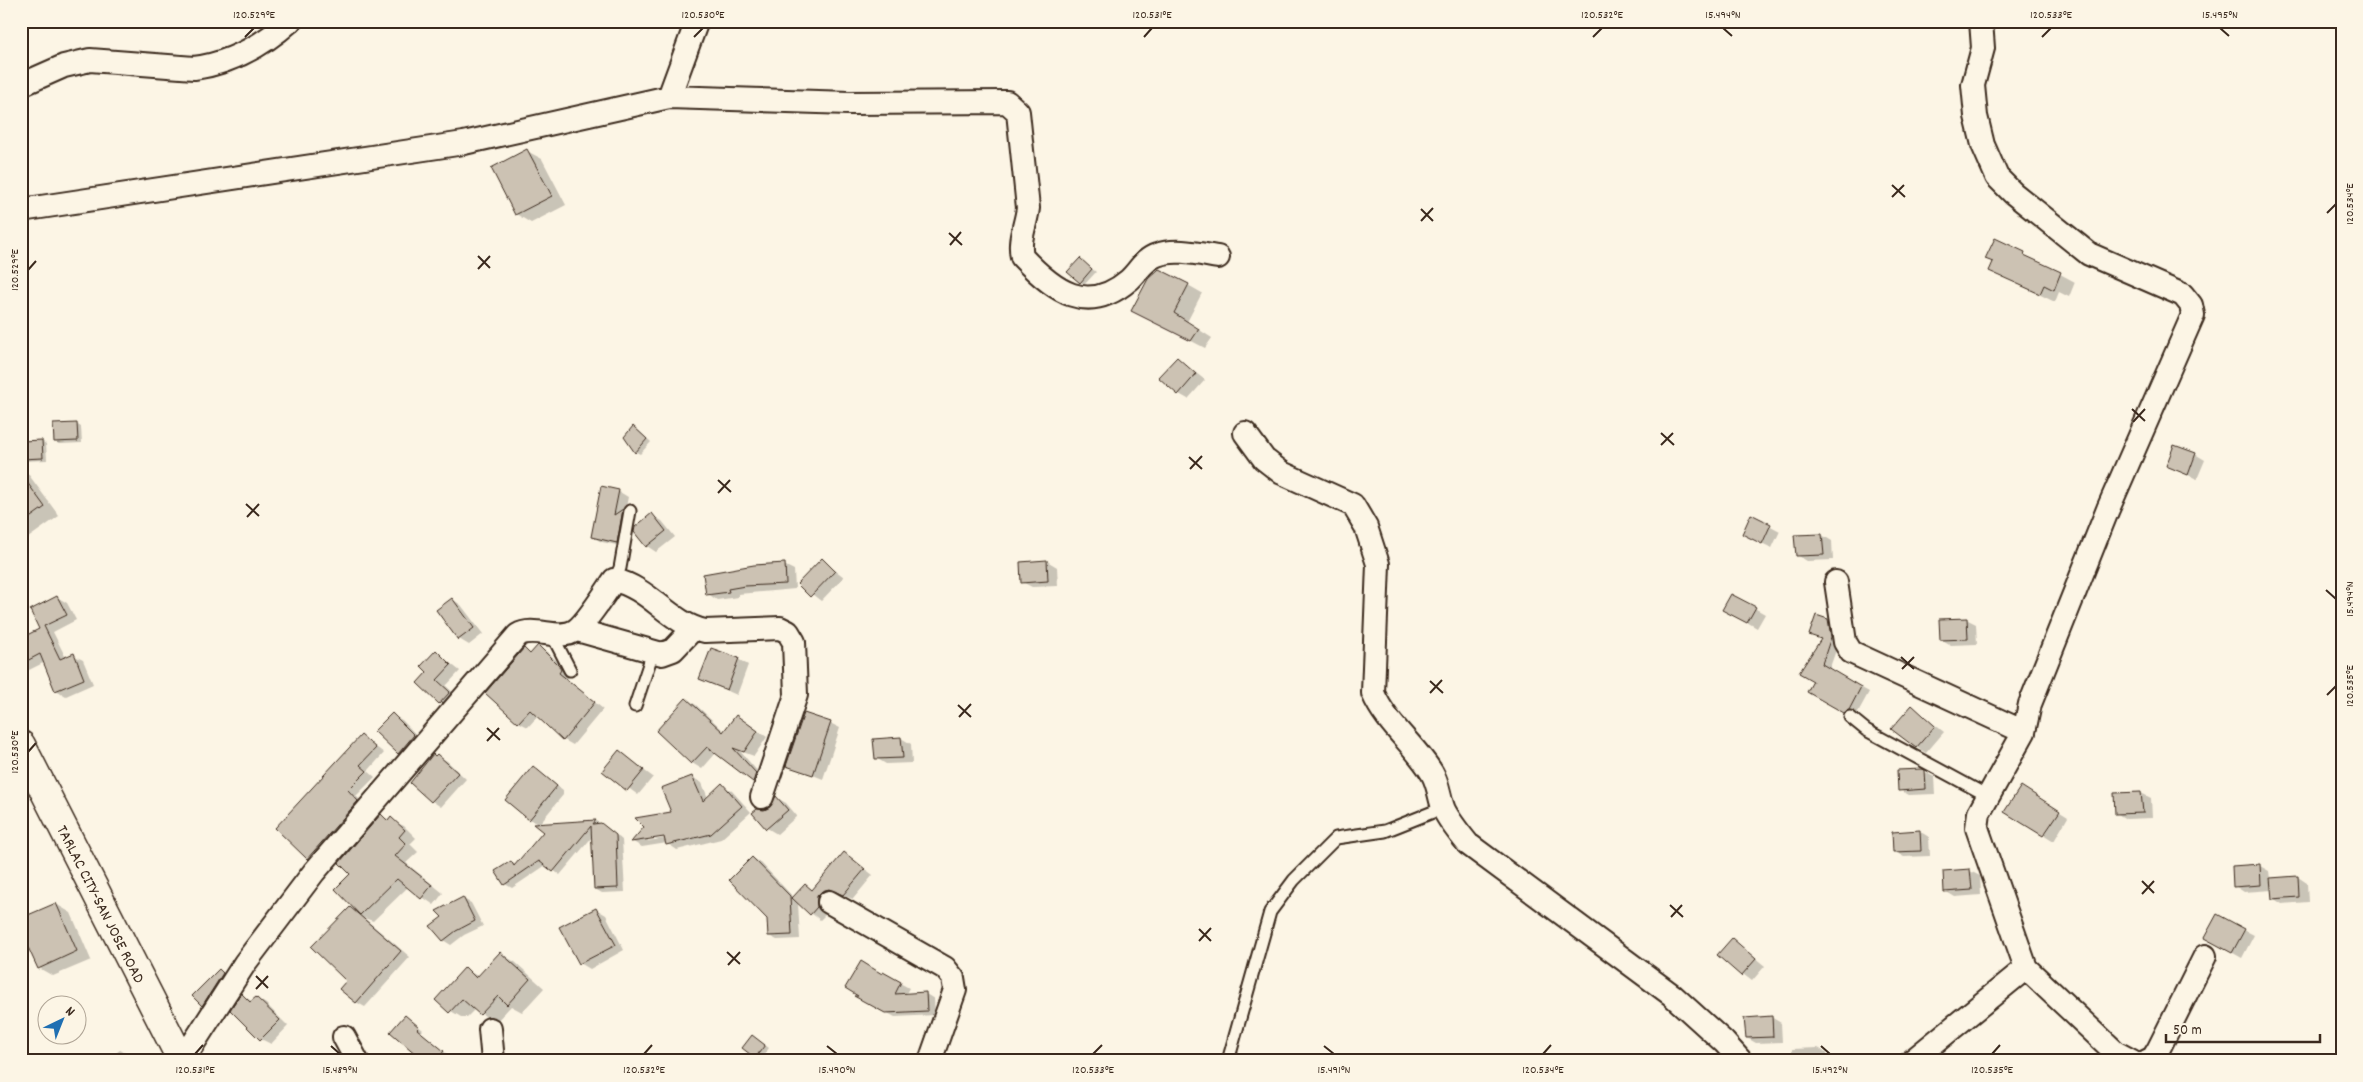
<svg xmlns="http://www.w3.org/2000/svg" width="2363" height="1082" viewBox="0 0 2363 1082" font-family="Dekko,sans-serif">
<rect width="100%" height="100%" fill="#fcf5e5"/>
<filter id="ink" filterUnits="userSpaceOnUse"><feTurbulence type="fractalNoise" baseFrequency=".02" numOctaves="2"/><feDisplacementMap in="SourceGraphic" scale="10" xChannelSelector="R" yChannelSelector="G"/><feConvolveMatrix kernelMatrix="1 2 1 2 8 2 1 2 1" color-interpolation-filters="sRGB"/></filter>
<g filter="url(#ink)">
<path fill="#0003" fill-rule="evenodd" d="M527,151l15,8 24,46 -35,18 -15,-9z
M1995,239l80,43 -6,15 -10,-5 -4,10 -64,-31 4,-8z
M1080,259l16,13 -11,12 -5,-2z
M1188,285l14,8 -15,29 25,16 -7,10 -58,-30z
M1177,358l28,22 -17,19 -9,-5z
M76,424l5,3 1,16 -23,1 -4,-2z
M638,430l13,12 -11,12 -4,-2z
M42,441l4,3 1,16 -22,1 -4,-2z
M2195,454l10,6 -8,19 -29,-13z
M21,468l5,3 33,45 -38,27z
M618,491l10,6 -3,15 1,35 -24,-5 -10,-5z
M652,515l10,6 13,16 -19,15 -9,-6 -12,-14z
M1752,516l28,15 -8,17 -19,-9z
M1822,535l10,6 1,19 -26,1 -10,-6z
M822,560l22,17 -23,24 -22,-17z
M1047,561l10,6 1,19 -26,1 -10,-5z
M784,565l10,5 1,19 -57,5v3l-21,3 -9,-6z
M1731,595l34,19 -8,14 -33,-19z
M57,597l10,6 9,17 -23,12 13,26 7,-3 10,5 10,24 -27,12 -10,-6 -11,-28 -18,9 -6,-4v-28l20,-10z
M452,599l9,6 22,29 -14,11 -10,-6z
M1966,619l10,5 1,20 -26,1 -10,-6z
M1828,620l8,5 3,17 -10,28 40,22 -12,22 -4,2 -44,-24 5,-11 8,-41 -12,-6z
M538,647l9,5 22,20 1,3 -3,4 36,30 -30,36 -9,-5 -26,-24 -10,11 -10,-5 6,-72 7,4z
M436,652l24,19 -14,15 13,12 -10,10 -9,-5 -11,-31z
M738,659l10,6 -11,30 -37,-16z
M686,699l10,6 29,27 11,-16 31,21 -13,19 -14,-5 25,29 -2,6 -47,-33 -14,16 -10,-6 -35,-32z
M1912,707l32,25 -18,21 -10,-6z
M392,715l10,5 21,22 -15,17 -9,-6 -23,-22z
M830,723l10,5 -17,51 -35,-14z
M361,736l23,17 -16,18 7,6 -19,19 10,10 -49,57 -9,-5z
M901,738l10,6 1,19 -26,1 -10,-6 -1,-18z
M619,752l34,25 -15,18 -34,-25z
M437,755l10,6 19,18 -25,28 -9,-6z
M533,767l30,23v5l-24,29 57,-3 13,8 13,11 3,52 -23,1 -7,-4 -2,-53 -33,39 -14,-10 -34,23 -7,-4 6,-22 6,4 27,-34 -5,-8 -10,-5z
M1921,770l13,7 1,17 -26,1 -9,-5z
M692,777l10,6 6,15 14,-13 10,6 19,21 -30,27 -44,11 -10,-7 -25,4 -9,-5 13,-16 26,-13zM670,835l1,2 -23,4v-3z
M2141,793l10,5 1,20 -26,1 -10,-6 -1,-19z
M2031,794l37,23 -14,24 -48,-30z
M777,798l9,5 11,13 -20,18 -10,-6 -3,-17 7,-3z
M381,816l23,10 12,12 -6,6 8,8 -12,11 37,30 -9,12 -26,-18 -35,34 -9,-3 46,39 -45,50 -9,-5 -8,-21 3,-73 8,5 -7,-39z
M1919,831l10,6 1,19 -26,1 -9,-5z
M844,853l29,22 -20,24 -13,-5 -8,2 -5,17 -7,7 -22,-17 2,36 -23,1 -8,-4 -1,-17 -15,-61 8,5 33,35 11,-13 8,5z
M2260,866l9,5 1,8 28,-2 9,6 1,19 -26,2 -9,-6 -1,-8 -28,2 -9,-6z
M1970,871l10,5 1,19 -26,2 -10,-6z
M463,899l8,4 12,23 -19,9 -13,10 -8,-5z
M56,904l15,9 20,47 -38,16 -14,-8z
M596,909l10,6 18,35 -34,19 -10,-6z
M2244,930l10,5 -12,23 -36,-20z
M1732,939l33,27 -13,15 -34,-26z
M501,954l14,8 29,26 -22,24 -11,-6 -16,17 -20,-14 -8,8h-6l-15,-9 19,-39 14,8z
M219,971l10,5 -17,34 -9,-5z
M883,974l26,14 -4,7 21,-1 8,5 1,16 -40,2 -37,-20z
M242,995l11,7 3,-4 10,6 22,22 -17,18 -10,-5z
M406,1016l17,14 -2,2 27,23 3,6h-25z
M1771,1017l10,6 1,19 -26,1 -9,-5z
M757,1039l12,9 -9,12 -16,-12z
M1818,1048l9,5 1,8h-36v-12z
M120,1050l9,5 4,6h-28z
M382,1058l6,3h-11z"/>
<path fill="#ccc2b3" stroke="#3b2a1e" d="M527,149l25,47 -37,19 -24,-47z
M1995,238l30,14 -1,3 37,17 -7,18 -10,-5 -4,9 -51,-23 4,-9 -8,-3z
M1080,258l12,11 -12,14 -13,-11z
M1159,269l30,15 -15,29 25,16 -8,12 -60,-30 17,-32z
M1177,357l19,17 -18,21 -20,-18z
M77,423l1,18 -24,1 -1,-18z
M633,426l14,13 -12,14 -11,-16z
M42,440l1,18 -22,1v-18z
M2174,445l22,8 -8,22 -22,-9z
M21,474l24,33 -24,17z
M601,486l18,4 -5,25 9,-6 -6,34 -26,-6z
M652,513l14,18 -20,16 -12,-15 1,-5z
M1751,514l20,10 -9,20 -20,-10z
M1822,534l2,21 -28,1 -2,-21z
M822,558l13,13 -25,26 -13,-13z
M1047,560l1,21 -27,2 -1,-21z
M785,563l1,21 -41,2 -17,3 1,3 -23,3 -3,-21 51,-9z
M1731,594l25,13 -9,16 -25,-13z
M57,596l10,19 -23,11 16,33 14,-6 10,26 -29,12 -15,-37 -19,10v-26l18,-9 -9,-19z
M452,598l22,30 -16,12 -22,-30z
M1816,615l12,4 3,18 -9,27 39,23 -12,23 -5,3 -37,-21 6,-11 -14,-8 22,-34 -12,-4z
M1967,618l1,21 -28,1 -1,-21z
M538,645l21,21 2,4 -2,3 36,29 -32,39 -33,-31 -12,13 -33,-30 39,-45 6,6z
M711,648l28,10 -12,32 -28,-11z
M436,650l15,15 -14,15 13,12 -11,12 -22,-21 10,-11 -6,-6z
M686,698l37,34 13,-17 22,16 -14,21 -11,-4 23,25 -3,9 -46,-35 -16,17 -35,-33z
M1912,705l23,21 -19,22 -25,-19z
M392,713l22,22 -16,19 -24,-23z
M804,713l27,9 -18,53 -27,-9z
M361,735l15,13 -16,17 7,6 -19,19 10,11 -51,58 -32,-31z
M901,737l2,21 -28,1 -2,-20z
M619,750l25,20 -17,21 -25,-20z
M433,754l2,2 2,-2 21,19 -27,29 -21,-19z
M533,766l24,20 -28,34 -24,-20z
M1922,769l3,1 1,19 -28,2 -1,-21z
M692,776l11,25 19,-18 20,23 -31,28 -45,11 -2,-8 -33,5 13,-15 -9,-9 36,-6 -10,-24z
M2021,786l39,25 -17,25 -39,-24z
M2141,792l2,21 -28,1 -1,-21z
M776,796l12,14 -22,19 -14,-16 5,-4 7,1 6,-3z
M381,814l7,7 3,-4 14,13 -6,7 7,7 -11,12 37,29 -11,14 -24,-20 -37,36 -25,-26 15,-15 -11,-11z
M596,820l-3,4 8,-1 15,12 2,53 -24,1 -3,-63 -38,46 -14,-11 -35,24 -9,-14 16,-10 3,5 29,-34 -10,-8z
M1920,830l1,21 -28,1 -1,-20z
M844,852l21,17 -22,26 -14,-6 -7,2 -5,5v11l-7,8 -18,-17 13,-14 7,6z
M752,857l38,39 2,39 -24,1 -1,-17 -38,-39z
M2260,864l1,21 -28,2 -1,-21z
M1970,869l2,21 -28,2 -1,-21z
M2298,876l1,21 -27,2 -2,-21z
M463,897l12,24 -19,10 -13,10 -13,-15 12,-9 -6,-6z
M56,903l21,48 -39,18 -17,-37v-14z
M350,907l51,44 -45,52 -17,-14 7,-8 -35,-34z
M596,908l20,37 -37,19 -20,-37z
M2217,914l28,15 -13,24 -28,-15z
M1732,938l24,21 -15,17 -24,-21z
M500,952l30,27 -23,26 -9,-9 -18,19 -18,-16 -13,14 -14,-13 30,-33 11,11z
M861,961l21,13 1,-2 18,10 -6,12 31,-2 1,19 -42,2 -31,-17h4l-13,-8z
M219,969l4,4 -21,33 -10,-10z
M241,993l9,9 6,-5 24,23 -20,20 -30,-30z
M405,1015l14,12 -2,2 27,22 -8,10h-12l-34,-29z
M1772,1016l1,21 -27,1 -2,-20z
M752,1035l13,10 -10,13 -13,-10z"/>
<g fill="none" stroke-linecap="round" stroke-linejoin="round">
<g stroke="#3b2a1e" stroke-width="15">
<path id="lane" d="M614,580l6,-12 10,-57
M551,633l19,37
M635,706l18,-54
M1850,717l16,13 122,66
M1228,1061l42,-149 24,-32 42,-42 49,-7 58,-23"/>
</g>
<g stroke="#3b2a1e" stroke-width="26">
<path id="street" d="M1981,21l2,27 -10,37 3,31 7,29 14,32 16,16 76,61 94,41 8,10 2,10 -85,194 -78,195 -6,28 -45,81 -2,15 49,140 89,84 17,9
M21,85l43,-19 26,-6 104,8c38,-5 68,-22 96,-47
M669,97l28,-76
M21,210l443,-67 205,-46 180,6 158,-1 11,10 10,96c-2,17 -10,31 -6,49 32,34 65,59 107,23 9,-8 15,-21 28,-25 18,-7 42,-1 61,2
M1245,433l19,26 18,14 71,32 13,22 12,37 -5,129c13,31 42,52 59,80 7,12 7,25 12,37 6,12 15,23 24,34l204,151 52,47 17,19
M1836,582l9,60 6,10 173,80
M577,630l85,24 11,-4 20,-21
M829,902l116,66 8,10 2,12 -25,71
M490,1029l3,32
M344,1037l13,24
M182,1061l63,-98 69,-91 204,-237c16,-10 42,7 58,-5 10,-7 30,-38 38,-50 36,8 55,43 91,51l75,-3 8,4 6,10 2,53 -34,102
M1912,1061l114,-93
M2147,1061l6,-3 5,-8 47,-94"/>
</g>
<g stroke="#3b2a1e" stroke-width="31">
<g id="secondary">
<path id="s1" d="M21,745l161,316"/>
</g>
</g>
<use href="#lane" stroke="#fcf5e5" stroke-width="11"/>
<use href="#street" stroke="#fcf5e5" stroke-width="22"/>
<use href="#secondary" stroke="#fcf5e5" stroke-width="28"/>
</g>
</g>
<path fill="none" stroke="#3b2a1e" stroke-width="2" d="M1723,28l9,8M2220,28l9,8M245,37l9,-9M694,37l9,-9M1144,37l8,-9M1593,37l9,-9M2042,37l9,-9M1892,185l13,12M1892,197l12,-12M1421,209l12,12M2327,213l9,-9M1421,221l12,-13M949,233l13,12M950,245l11,-13M478,256l12,12M478,269l12,-13M28,270l8,-9M2132,409l13,12M2133,422l12,-13M1661,433l13,12M1661,445l12,-12M1189,457l13,12M1190,469l12,-13M718,480l13,12M718,493l12,-13M246,504l13,12M247,517l12,-13M2326,590l10,9M1901,657l13,12M1902,669l12,-12M1430,681l13,12M1430,693l12,-13M2327,695l9,-9M958,705l13,12M959,717l12,-13M487,728l13,12M487,741l12,-13M28,752l8,-9M2142,881l12,12M2142,894l12,-13M1670,905l13,12M1671,917l11,-12M1199,929l12,12M1199,941l12,-13M727,952l13,12M728,965l12,-13M256,976l12,12M256,989l12,-13M331,1046l9,8M827,1046l10,8M1324,1046l10,8M1821,1046l9,8M195,1054l8,-9M644,1054l8,-9M1093,1054l9,-9M1543,1054l8,-9M1992,1054l8,-9"/>
<g text-anchor="middle" stroke-width="4" stroke-linejoin="round" paint-order="stroke">
<g font-size="16" fill="#3b2a1e" stroke="#fcf5e5">
<text dy="6" stroke="none"><textPath href="#s1" startOffset="178">TARLAC CITY-SAN JOSE ROAD</textPath></text>
</g>
</g>
<rect width="2363" height="1082" fill="none" stroke="#fcf5e5" stroke-width="55"/>
<g transform="translate(62 1020) rotate(43)"><circle r="24" fill="#fcf5e5" stroke="#afa495"/>
<path d="M0-4L9 19L0 12L-9 19Z" fill="#1f6fb2"/>
<text y="-8" font-size="14" font-weight="bold" text-anchor="middle" fill="#3b2a1e">N</text>
</g>
<path d="M2166 1034v8h154v-8" fill="none" stroke="#3b2a1e" stroke-width="2.5"/>
<text x="2173" y="1034" font-size="15" fill="#3b2a1e" stroke="#fcf5e5" stroke-width="4" paint-order="stroke">50 m</text>
<rect x="28" y="28" width="2308" height="1026" fill="none" stroke="#3b2a1e" stroke-width="2"/>
<g font-size="12" text-anchor="middle" fill="#3b2a1e">
<text x="254" y="18">120.529°E</text>
<text x="703" y="18">120.530°E</text>
<text x="1152" y="18">120.531°E</text>
<text x="1602" y="18">120.532°E</text>
<text x="1723" y="18">15.494°N</text>
<text x="2051" y="18">120.533°E</text>
<text x="2220" y="18">15.495°N</text>
<text transform="translate(2349 204) rotate(-90)" y="4">120.534°E</text>
<text transform="translate(14 270) rotate(-90)" y="4">120.529°E</text>
<text transform="translate(2349 599) rotate(-90)" y="4">15.494°N</text>
<text transform="translate(2349 686) rotate(-90)" y="4">120.535°E</text>
<text transform="translate(14 752) rotate(-90)" y="4">120.530°E</text>
<text x="195" y="1073">120.531°E</text>
<text x="340" y="1073">15.489°N</text>
<text x="644" y="1073">120.532°E</text>
<text x="837" y="1073">15.490°N</text>
<text x="1093" y="1073">120.533°E</text>
<text x="1334" y="1073">15.491°N</text>
<text x="1543" y="1073">120.534°E</text>
<text x="1830" y="1073">15.492°N</text>
<text x="1992" y="1073">120.535°E</text>
</g>
</svg>
